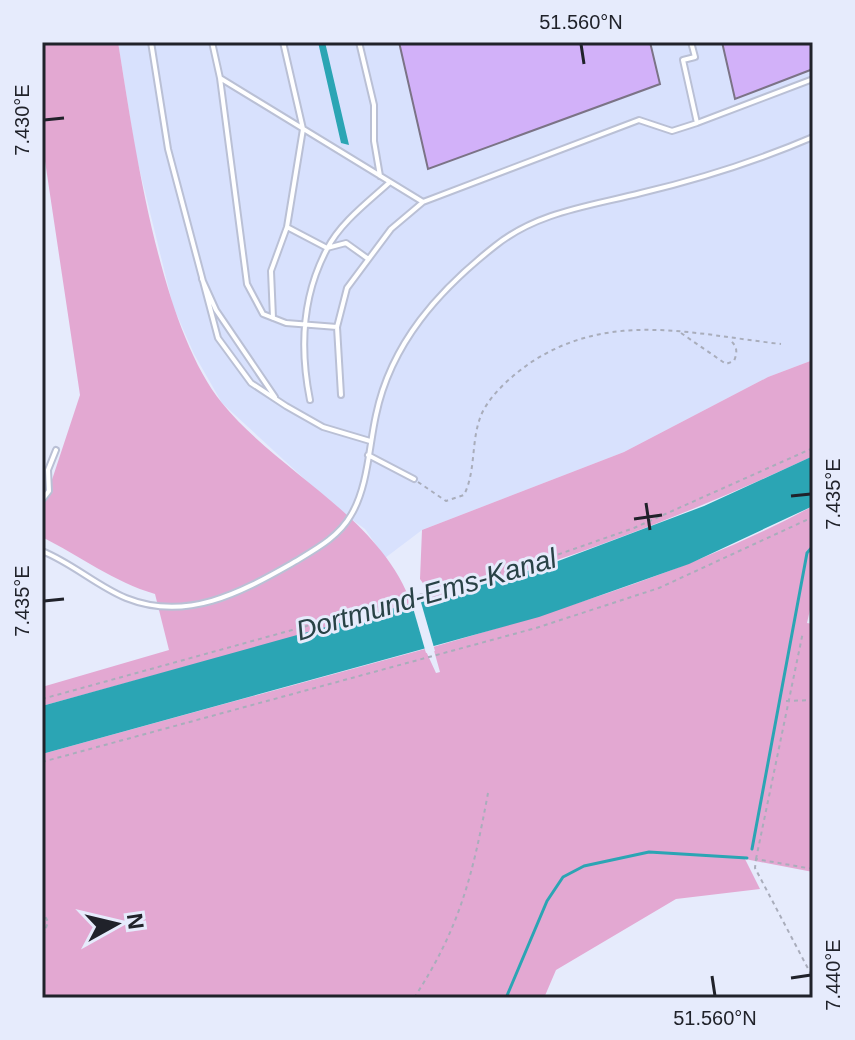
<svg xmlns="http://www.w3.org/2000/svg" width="855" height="1040" viewBox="0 0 855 1040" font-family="Helvetica,sans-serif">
<rect width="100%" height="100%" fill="#e6ebfc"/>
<path fill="#d8e1fd" d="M118,42h695v318l-45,17 -144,75 -202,78 -37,28 -20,-29 -29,-21 -114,-105 -28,-49 -21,-48 -37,-151z"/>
<path fill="#e3a8d2" d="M42,42h76c16,99 41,283 104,361 58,71 158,113 190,202l-370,101v-19l127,-37 -14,-56c-41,-12 -75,-38 -113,-57v-27l38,-115 -38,-254z
M813,360v96c-123,58 -248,105 -379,143l-14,-20 2,-49 202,-78 144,-75z
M813,506v90l-6,27 6,1v248l-68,-13 15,30 -84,10 -120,71 -12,28h-500l-2,-244 383,-105 11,24 4,-1 -7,-25c130,-38 260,-76 380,-141z"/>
<path fill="#2ba5b4" d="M318,42h7l24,103 -8,-2z
M813,456v50l-124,58 -150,53 -497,137v-48l503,-140 159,-60z"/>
<path fill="#e6ebfc" d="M420,599l15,52 -9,2 -15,-52z"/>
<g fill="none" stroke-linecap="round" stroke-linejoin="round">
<path stroke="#2ba5b4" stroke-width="3" d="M752,849l55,-296 6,-7
M506,998l41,-97 16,-24 21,-11 65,-14 98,6"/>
</g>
<path fill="#d2b1f9" stroke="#7b7386" stroke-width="2" d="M399,42h251l10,42 -232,85z
M722,42h91v27l-78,30z"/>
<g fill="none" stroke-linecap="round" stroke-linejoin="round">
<g stroke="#bac0d5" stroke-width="8">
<path id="lane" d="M151,42l17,107 50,189 33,45 35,23 37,21 47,14
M212,42l8,36 203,124
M359,42l15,63v36l6,35
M691,42l4,15 -12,3 14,63 116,-44
M220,78l27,206 16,30 23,9 51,4
M287,227l40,21 19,-5 21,15
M202,279l14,31 59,87
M273,318l-2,-47 16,-44 16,-98 -20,-87
M341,395l-4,-68 10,-39 44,-59 32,-27 216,-82 33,11 25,-8
M310,400c-10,-50 -8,-104 17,-151 13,-26 41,-47 63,-67
M368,455l46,24
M42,500l7,-9 -1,-21 8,-20
M42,551c30,12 55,35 84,47 60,24 114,-5 165,-34 23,-14 47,-26 60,-49 17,-28 18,-69 25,-100 15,-72 63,-125 119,-169 42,-34 95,-40 146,-53 59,-14 116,-32 172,-56"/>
</g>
<path stroke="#a9adbb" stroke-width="2" stroke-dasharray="4 4" stroke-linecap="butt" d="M681,333l45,31 8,-3c4,-10 3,-15 -5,-22
M418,482l28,19 18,-6c13,-26 6,-58 19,-84 10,-19 30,-36 47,-48 80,-53 162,-29 251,-19
M42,699l486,-134 106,-37 179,-80
M786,701l27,-1
M42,762l494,-134 123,-40 154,-71
M756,859l47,-227
M813,869l-57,-10 -1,9 58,110
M42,910l6,12 -6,17
M414,998c46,-70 59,-124 74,-205"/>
<use href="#lane" stroke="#fff" stroke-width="4"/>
</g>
<path fill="none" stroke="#20222a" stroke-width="3" d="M581,44l3,20M44,120l20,-2M791,496l20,-2M646,503l4,27M634,519l28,-4M44,601l20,-2M712,976l3,20M791,978l20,-3"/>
<g text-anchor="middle" stroke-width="6" stroke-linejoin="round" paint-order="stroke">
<g font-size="28" font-style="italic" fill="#294246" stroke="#e6ebfc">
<text transform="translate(426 594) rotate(-16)" y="10">Dortmund-Ems-Kanal</text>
</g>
</g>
<rect width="855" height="1040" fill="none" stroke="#e6ebfc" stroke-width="88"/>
<g transform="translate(116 924) rotate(82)" stroke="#e6ebfc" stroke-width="6" paint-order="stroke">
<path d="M0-6L14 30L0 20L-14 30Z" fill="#20222a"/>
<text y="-12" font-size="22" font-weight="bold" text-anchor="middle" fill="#20222a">N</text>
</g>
<rect x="44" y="44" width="767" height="952" fill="none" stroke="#20222a" stroke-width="3"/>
<g font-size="20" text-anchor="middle" fill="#20222a">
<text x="581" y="29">51.560°N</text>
<text transform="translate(22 120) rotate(-90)" y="7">7.430°E</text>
<text transform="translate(833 494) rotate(-90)" y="7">7.435°E</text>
<text transform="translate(22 601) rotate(-90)" y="7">7.435°E</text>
<text transform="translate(833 975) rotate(-90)" y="7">7.440°E</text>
<text x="715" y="1025">51.560°N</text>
</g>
</svg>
